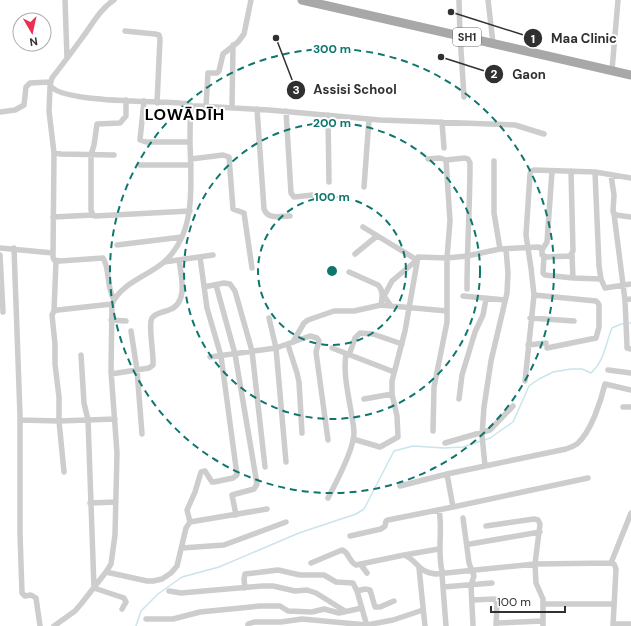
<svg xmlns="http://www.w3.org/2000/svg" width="631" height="626" viewBox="0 0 631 626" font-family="'DM Sans',sans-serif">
<rect width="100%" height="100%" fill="#fff"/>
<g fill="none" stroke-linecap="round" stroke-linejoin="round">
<path stroke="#cae4ed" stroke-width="1.5" d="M136,626l5,-15 17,-17 24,-17 37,-10 80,-34 57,-19 8,-5 30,-58 19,-5 31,2 19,-1 27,-9 23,-16 16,-36 10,-7 14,-7 18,-3h11l9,4c14,-13 14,-28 21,-45l9,-4 10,-1"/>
<path stroke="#cdcdcd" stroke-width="5.5" d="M65,0l2,58
M459,0l1,35 4,62
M488,0l5,43
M125,31l30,3 4,1 1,4 -3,64
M612,70l6,-70
M50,87l-1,24 5,42 7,1 53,1
M126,100v16l-6,7 -23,1 -3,21 -3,10v55l2,5 2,1 95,-5
M144,101l-4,39 6,2h44
M191,106h8l70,4 111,10 135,5 29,9
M206,106l2,-33h9l2,-2 4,-17 15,-12 6,-8 7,-34
M232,108l1,-63
M257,109l7,100c4,11 16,7 26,7
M286,111l5,82 3,4 19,-2
M0,112l15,-2 9,-5 2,-18 4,-4 20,-1
M328,115l1,67
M442,122l2,26
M54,153l-1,104 1,3 6,1 43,-3c7,10 3,28 11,42
M191,159l32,-4 6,2 4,52 11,4 8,55
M428,159l12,-1 6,2 4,61 -3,37v64l-13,65 -1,44
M446,160l19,-2 3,1 2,4c0,42 -3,84 -3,126
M494,161v52l6,36 39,-2 3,3v5l5,2 23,-1 3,-5 -2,-80
M140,165h51
M595,172l4,94 2,13 4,9 26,-4
M611,175l3,20 -1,17 3,3 15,2
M364,187l5,-68
M614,214l11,86 6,-1
M53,217l40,-2
M363,227l54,33 -25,21 -8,15 7,10
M117,245l65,-8
M0,248l53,5
M14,248l6,167v119l2,59 3,3 6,-1 5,3 4,28
M506,249l2,24 -1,20 -16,68 -7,46 -2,28 3,31 81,-17c3,-1 8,-3 11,-5 14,-12 24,-43 28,-60l26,6
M542,250l5,-8 5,-71
M355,254l22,-18
M572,254l1,24
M0,255l3,57
M544,256l-1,17 2,2 28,3 28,1
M164,262l49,-7
M349,272l29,13c6,6 4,13 3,20
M216,285l19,69 22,130 -3,5 -22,6 4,20
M204,287l20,-4 6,1 5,7 17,60 13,116
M534,295l62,6 2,2 1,2v22l-3,11 -49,10
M463,296l42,4
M625,300l2,46v2l4,1
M54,311l2,-50
M269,318l7,30 10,114
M530,318l44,3
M111,320l15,1
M131,331l6,39 5,64
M293,342l11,-19 4,-3 26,-9h20l27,-6 66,6
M288,345l9,28 2,9 3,51
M528,345l18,-2
M332,348l62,24
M81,355l3,48 4,17 6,168 30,10 2,4 -4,7
M349,355l6,-17 5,-5 13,1 29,10
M210,357l66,-9 34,-12 7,2 2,3 -3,11 12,88
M608,370l23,3
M111,374l38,-6 4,-3c1,-10 -5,-41 -1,-47 3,-5 12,-6 17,-8 20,-7 12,-35 10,-50
M525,381l9,-86 -3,-27 -5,-33 4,-61 1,-3 3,-1 61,2 36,6
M364,399l28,-5
M459,399l3,-24 13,-43 8,-17 3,-16
M623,407h8
M20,420l39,1 56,-2
M353,439l27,8 18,-10 -1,-21 -5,-22v-13l13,-50 13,-74 29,1 20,-2 33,-7
M445,443l45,-13 23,-24
M64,472l-5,-51v-24l-4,-33v-20l-3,-29 2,-4 4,-1 54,-6
M447,474l6,33 135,-29
M400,486l47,-12 38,-8
M328,498c8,-15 26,-49 26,-65 0,-7 -2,-15 -3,-22 -3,-18 -8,-39 -5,-57
M90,503l26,-1
M439,510c4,19 -2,41 3,61l2,2 -2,1 4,52
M463,518l6,45 5,13 -3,9 2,40
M190,522l-3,-12 8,-18 6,-20 4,-1 7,11h2l19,-4 4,-3 -16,-119 -14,-48 -7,-51
M486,526l48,-7 4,1 2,4 -5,40 1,19 7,16v27
M350,536l31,-7 4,-3 1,-5 2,-1 65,-13
M470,544l70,-12
M182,548l42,-3 62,-23
M404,555l35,-6
M311,563l31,-13c7,2 7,12 14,15l48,-10c14,5 12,17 32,19l99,-10 76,-1 3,1 2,5 -3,57
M611,563l20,-50
M361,565l6,8
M419,568l6,58
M106,572l41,9h6l9,-2 9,-6 6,-7 9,-38 4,-6 77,-13
M443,587l49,-4
M245,588l-1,-9 1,-5 33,-4 22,5h24l12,7 17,1 4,8 10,35
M169,591l12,2 81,-7h11l22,5 12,-1 9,3 29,18
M357,591l8,-2 5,1 5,17h5l14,-6
M472,600l23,-1 2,5 -1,22
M543,604h71
M146,619h27l27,-7 60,-6h20l8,5 24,1 12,-3 15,4 23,-5
M496,623l47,-2
M613,624h18
M54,626l21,-15 6,-7 25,-32 5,-8 4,-29 2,-82 -6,-82 1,-67c9,-21 36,-28 52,-42 33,-29 27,-79 26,-119 0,-12 0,-24 1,-37l-2,-2c-23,-4 -129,0 -139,-19l2,-7c10,-13 20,-26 30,-40 10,-13 18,-29 32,-38
M248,626v-2l6,-2h27l21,-3 65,6 26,-5 30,-10"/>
<path stroke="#a8a8a8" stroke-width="9" d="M302,0l329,75"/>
</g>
<g fill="none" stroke="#0f766e" stroke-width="2" stroke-dasharray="7 5">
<circle cx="332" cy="271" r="74"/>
<circle cx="332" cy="271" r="148"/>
<circle cx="332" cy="271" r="222"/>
</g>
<g text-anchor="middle" stroke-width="4" stroke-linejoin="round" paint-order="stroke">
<rect fill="#fff" stroke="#6e6e6e" stroke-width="1" x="453" y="28" width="28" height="18" rx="3"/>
<g font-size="11" font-weight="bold" fill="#303030">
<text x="467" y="41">SH1</text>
</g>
<g font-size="16" font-weight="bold" letter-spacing="1" fill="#000" stroke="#fff">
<text x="185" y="120">LOWĀDĪH</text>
</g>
</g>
<circle cx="332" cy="271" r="6" fill="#0f766e" stroke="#fff" stroke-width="2"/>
<g font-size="12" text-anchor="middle" font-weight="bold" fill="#0f766e" stroke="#fff" stroke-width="4" stroke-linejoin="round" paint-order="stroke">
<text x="332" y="53">300 m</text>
<text x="332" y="127">200 m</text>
<text x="332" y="201">100 m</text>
</g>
<path fill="none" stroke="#303030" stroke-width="1.5" d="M451 12L533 38M441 57L494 74M276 38L296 90"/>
<g fill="#303030" stroke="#fff" stroke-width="1.5">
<circle cx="451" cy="12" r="4"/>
<circle cx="441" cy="57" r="4"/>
<circle cx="276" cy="38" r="4"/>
<circle cx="533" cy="38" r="10"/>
<circle cx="494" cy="74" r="10"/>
<circle cx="296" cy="90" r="10"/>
</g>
<g font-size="12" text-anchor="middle" font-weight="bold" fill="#fff">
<text x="533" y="43">1</text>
<text x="494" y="78">2</text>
<text x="296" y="94">3</text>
</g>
<g font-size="13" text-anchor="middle" font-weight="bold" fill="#303030" stroke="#fff" stroke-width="4" stroke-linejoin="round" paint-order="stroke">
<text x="584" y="43">Maa Clinic</text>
<text x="529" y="79">Gaon</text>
<text x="355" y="94">Assisi School</text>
</g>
<g transform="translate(32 32) rotate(171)"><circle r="19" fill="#ffffff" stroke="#acacac"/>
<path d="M0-3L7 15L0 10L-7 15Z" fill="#ea3052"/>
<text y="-6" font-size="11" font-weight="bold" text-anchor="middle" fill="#303030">N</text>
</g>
<path d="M491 606v6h74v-6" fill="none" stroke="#303030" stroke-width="2"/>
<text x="497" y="606" font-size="12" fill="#303030" stroke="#ffffff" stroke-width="3" paint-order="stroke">100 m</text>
</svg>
